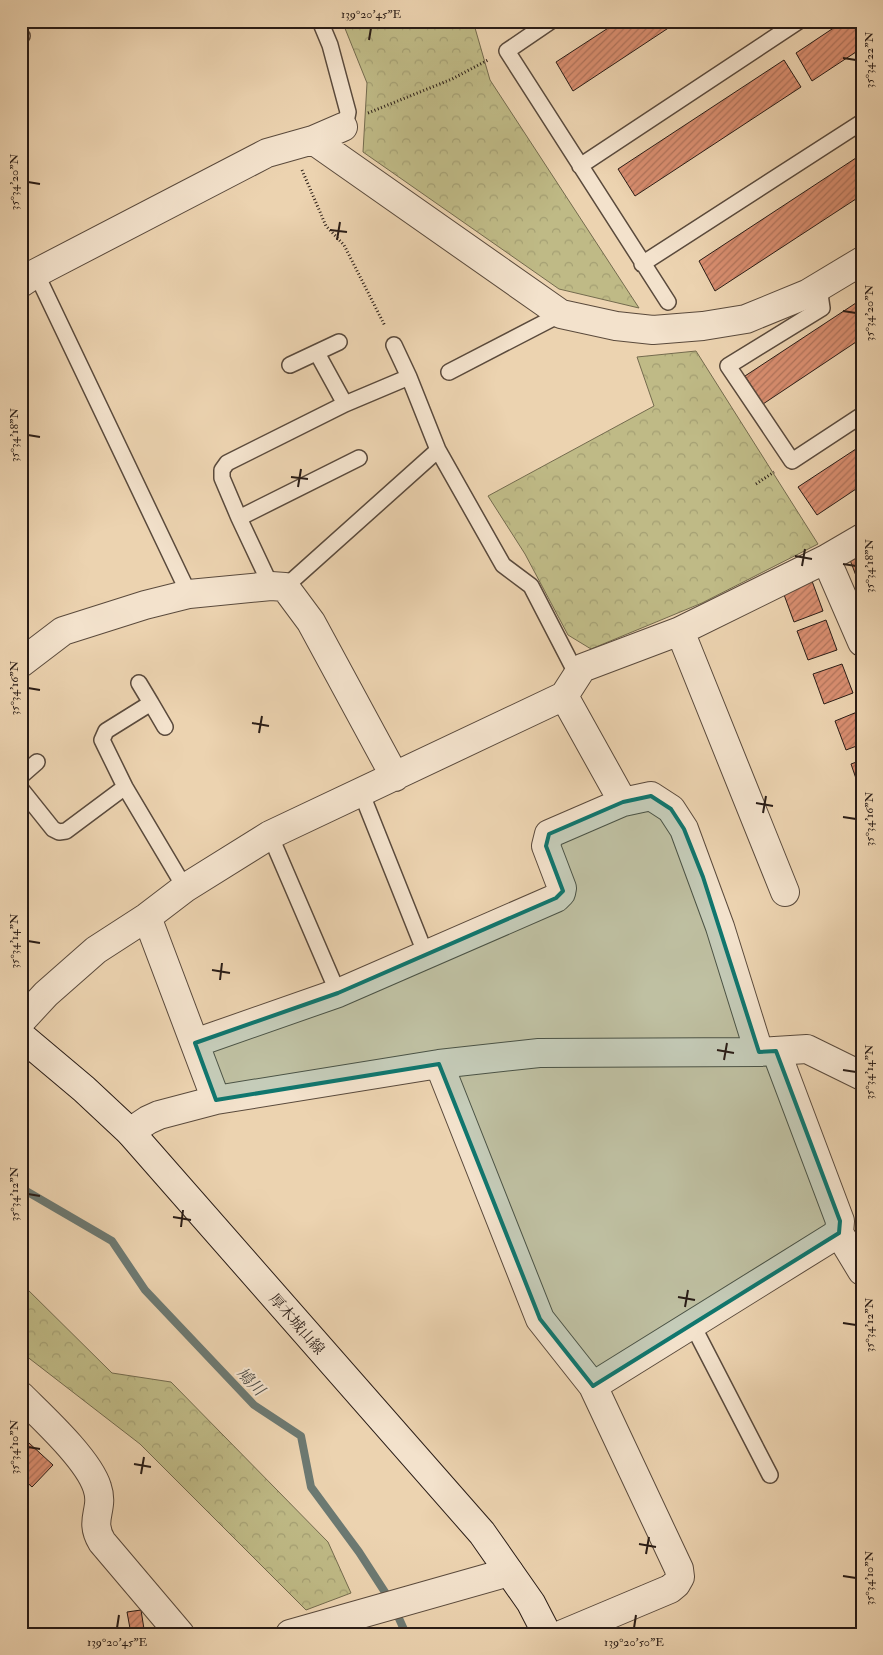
<svg xmlns="http://www.w3.org/2000/svg" width="883" height="1655" viewBox="0 0 883 1655" font-family="'IM FELL Double Pica','Noto Serif JP',serif">
<defs>
<pattern id="forest-crowns" width="20" height="18" patternUnits="userSpaceOnUse" patternTransform="scale(1.25)"><rect width="20" height="18" fill="#bfba86"/><path d="M2 6a3 3 0 1 1 6 0M12 15a3 3 0 1 1 6 0" fill="none" stroke="#a49f73"/></pattern>
<pattern id="building-hatch" width="6" height="6" patternUnits="userSpaceOnUse" patternTransform="scale(1.25)"><rect width="6" height="6" fill="#d98e70"/><path d="M-1 1l2-2M0 6l6-6M5 7l2-2" fill="none" stroke="#b0735b"/></pattern>
</defs>
<rect width="100%" height="100%" fill="#ecd3b0"/>
<filter id="stains"><feTurbulence type="fractalNoise" baseFrequency=".004" numOctaves="4"/><feColorMatrix values="0 0 0 0 .2 0 0 0 0 .09 0 0 0 0 .02 0 0 0 .5 -.17"/></filter>
<radialGradient id="worn" r=".72"><stop offset=".6" stop-color="#630" stop-opacity="0"/><stop offset="1" stop-color="#630" stop-opacity=".3"/></radialGradient>
<path fill="url(#forest-crowns)" stroke="#746b4e" d="M342,21h131l17,59 149,228 -80,-19 -196,-137 4,-69z
M696,351l122,193 -116,59 -111,46 -23,-14 -43,-81 -37,-58 166,-90 -17,-49z
M21,1283l91,90 59,9 157,160 23,51 -45,17 -166,-166 -119,-92z"/>
<g fill="none" stroke-linecap="round" stroke-linejoin="round">
<path stroke="#6c7972" stroke-width="8" d="M21,1188l91,53 33,49 109,115 47,31 10,51 48,65 33,51 14,31"/>
</g>
<path fill="url(#building-hatch)" stroke="#291c16" d="M619,21h60l-106,70 -17,-29z
M844,21h18v27l-50,33 -16,-28z
M784,60l17,27 -166,109 -17,-27z
M862,154v41l-147,96 -16,-30z
M862,299v39l-99,66 -18,-28z
M862,445v40l-45,30 -19,-28z
M862,546v34l-4,1 -11,-29z
M812,581l11,30 -29,11 -11,-30z
M826,620l11,30 -29,10 -11,-29z
M842,664l11,29 -29,11 -11,-30z
M862,710v34l-16,6 -11,-29z
M862,760v33h-1l-10,-29z
M29,1443l24,22 -21,22 -11,-10v-26z
M141,1610l3,19 13,-2 1,7h-27l-4,-22z"/>
<g fill="none" stroke-linecap="round" stroke-linejoin="round">
<g stroke="#5a4a3c" stroke-width="18">
<path id="lane" d="M320,21l10,24 18,67 -2,10 -3,5
M551,21l-44,30 161,251
M21,36h1
M580,166l219,-145
M642,264l220,-142
M36,273l153,321
M819,287l3,21 -94,58 64,95 70,-46
M394,345l15,32 29,73 65,115 28,21 46,89
M317,353l28,51
M290,365l49,-23
M449,372l112,-58
M239,518l-17,-40v-8l5,-7 118,-59 64,-27
M271,586l-32,-68 120,-60
M285,587l153,-137
M139,683l12,20 -45,28 -4,9 23,47 60,101
M151,703l14,24
M21,776l16,-14
M21,789l32,40 6,3 7,-1 59,-44
M361,792l65,163
M270,835l68,158
M692,1324l78,151"/>
</g>
<g stroke="#5a4a3c" stroke-width="30">
<path id="street" d="M313,140l248,174 55,12 37,4 50,-4 43,-7 61,-25 55,-33
M21,283l15,-10 231,-120 46,-13 30,-13
M826,559l36,83
M680,631l105,261
M21,663l42,-32 82,-26 44,-11 82,-8 14,1 26,35 84,155
M564,696l59,106 28,-6 20,13 13,20 36,98 39,125
M147,917l69,183
M21,1021l25,-27 50,-44 51,-33 38,-29 85,-53 294,-139 18,-28 98,-37 146,-72 36,-21
M195,1043l143,-50 218,-95 5,-5 1,-5 -16,-42 3,-12 74,-32
M776,1051l64,170 -1,12 23,38
M439,1064l101,255 53,67
M130,1132l18,-12 11,-5 57,-15 223,-36 100,-11 220,-1 48,-3 55,27
M21,1396c22,22 67,63 76,91 8,23 -9,32 5,55l78,92
M290,1634l219,-62
M563,1634l107,-45 6,-5 4,-7 -1,-8 -86,-183 246,-153"/>
</g>
<g stroke="#291c16" stroke-width="30">
<path id="secondary" d="M21,1036l63,53 46,43 352,401 49,70 16,31"/>
</g>
<path stroke="#291c16" stroke-width="3" stroke-dasharray="1 2.5" stroke-linecap="butt" d="M368,113l84,-34 36,-19
M302,170l24,56 18,19 41,81
M756,484l18,-12"/>
<use href="#lane" stroke="#f3e2cc" stroke-width="15"/>
<use href="#street" stroke="#f3e2cc" stroke-width="28"/>
<use href="#secondary" stroke="#f3e2cc" stroke-width="28"/>
</g>
<path fill="#0f766e" fill-opacity="0.2" stroke="#0f766e" stroke-width="4" stroke-linejoin="round" d="M651,796l20,13 13,20 19,48 56,175 17,-1 64,170 -1,12 -246,153 -53,-67 -101,-255 -223,36 -21,-57 143,-50 218,-95 7,-7 -17,-45 3,-12 74,-32z"/>
<path fill="none" stroke="#291c16" stroke-width="2" d="M369,40l2,-12M843,58l13,2M28,182l12,2M330,230l17,2M337,240l3,-18M843,311l13,2M28,435l12,2M291,477l17,2M298,487l3,-18M795,556l17,3M843,564l13,2M802,566l3,-17M28,688l12,2M252,723l17,3M259,733l3,-17M756,803l17,3M763,813l3,-17M843,817l13,2M28,941l12,2M212,970l18,3M220,980l2,-17M717,1050l17,3M724,1060l3,-17M843,1070l13,2M28,1194l12,2M173,1217l18,3M181,1227l2,-17M678,1297l17,3M685,1307l3,-17M843,1323l13,2M28,1447l12,2M134,1464l17,3M141,1474l3,-17M639,1544l17,3M646,1554l3,-17M843,1576l13,2M117,1628l2,-13M634,1628l2,-13"/>
<g text-anchor="middle" stroke-width="4" stroke-linejoin="round" paint-order="stroke">
<g font-size="15" fill="#291c16" stroke="#f3e2cc">
<text transform="translate(297 1324) rotate(49)" y="5">厚木城山線</text>
</g>
<g font-size="16" font-style="italic" fill="#4b4a44" stroke="#f3e2cc">
<text transform="translate(251 1381) rotate(45)" y="6">鳩川</text>
</g>
</g>
<rect width="883" height="1655" fill="none" stroke="#ecd3b0" stroke-width="55"/>
<rect x="28" y="28" width="828" height="1600" fill="none" stroke="#291c16" stroke-width="2"/>
<g font-size="12" text-anchor="middle" fill="#291c16">
<text x="371" y="18">139°20'45"E</text>
<text transform="translate(869 60) rotate(-90)" y="4">35°34'22"N</text>
<text transform="translate(14 182) rotate(-90)" y="4">35°34'20"N</text>
<text transform="translate(869 313) rotate(-90)" y="4">35°34'20"N</text>
<text transform="translate(14 435) rotate(-90)" y="4">35°34'18"N</text>
<text transform="translate(869 566) rotate(-90)" y="4">35°34'18"N</text>
<text transform="translate(14 688) rotate(-90)" y="4">35°34'16"N</text>
<text transform="translate(869 819) rotate(-90)" y="4">35°34'16"N</text>
<text transform="translate(14 941) rotate(-90)" y="4">35°34'14"N</text>
<text transform="translate(869 1072) rotate(-90)" y="4">35°34'14"N</text>
<text transform="translate(14 1194) rotate(-90)" y="4">35°34'12"N</text>
<text transform="translate(869 1325) rotate(-90)" y="4">35°34'12"N</text>
<text transform="translate(14 1447) rotate(-90)" y="4">35°34'10"N</text>
<text transform="translate(869 1578) rotate(-90)" y="4">35°34'10"N</text>
<text x="117" y="1646">139°20'45"E</text>
<text x="634" y="1646">139°20'50"E</text>
</g>
<rect width="100%" height="100%" filter="url(#stains)"/>
<rect width="100%" height="100%" fill="url(#worn)"/>
</svg>
